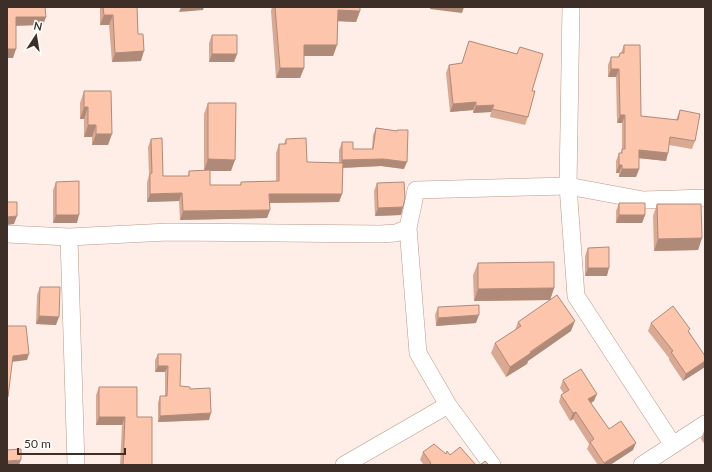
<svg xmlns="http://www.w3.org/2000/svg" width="712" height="472" viewBox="0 0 712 472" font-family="Lato,sans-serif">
<rect width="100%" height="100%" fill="#feeee7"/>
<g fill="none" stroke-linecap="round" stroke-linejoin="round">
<g stroke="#bb9888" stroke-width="18">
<path id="street" d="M571,7l-3,179 8,110 97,149
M408,228l10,125 30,52 44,60
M7,234l62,3 99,-5 212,2 16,-1 12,-5 8,-38 152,-4 75,14 62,-2
M69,237l7,228
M344,465l104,-60
M642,465l63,-41"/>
</g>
<use href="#street" stroke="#fff" stroke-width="17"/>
</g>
<path fill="#d9a994" d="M100,7h52h-15l1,27 3,27 -29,1 -3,-37h-9z
M272,7h88v4l-4,11 -18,-1 -1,24 -4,11h-29v12l-4,10h-24l-5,-67z
M212,35l25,19 -3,8h-25v-19z
M469,41l48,13 3,-7 12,44 -4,26 -3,8 -35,-8 1,-5 -18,1v-3l-23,2 -4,-39 3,-8 13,-2z
M624,45l17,71 35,4 4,-10 15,31 -3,8 -23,-4 -3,16 -27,-3v11l-3,8h-17v-4h-3v-12l3,-8h2l1,-4v-26h-5l-1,-46h-8v-12l3,-8h7l2,-4h1z
M84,91l24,54h-16v-8h-8v-18h-4v-16z
M208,103l23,68h-21v14h30l1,-3 35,-1v-28l3,-9h5l2,-5 21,23 32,1v-13l3,-8 11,7h19l1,-14 3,-7 21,3v-1l7,39 -23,-3 -38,2 -1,26 -3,8 -69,1v7l-3,8 -87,2 -1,-19 -32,1v-20l2,-7 -1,-28 3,-8 12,37h25l1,-5h15v-57z
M56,182l21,41h-24v-33z
M377,183l26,24 -2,8 -26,1 -1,-25z
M619,203l26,12 -3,8h-26v-12z
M657,204l45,34 -4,12 -44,1 -1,-35z
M588,248l19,28h-22v-20z
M478,263l76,25 -4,12 -76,1 -1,-26z
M40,287l16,38 -20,-1 1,-29z
M438,307l38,16 -40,3 -1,-11z
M518,322l53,9 -43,30 -1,3 -21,13 -15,-24 4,-10 20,-13z
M651,323l38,9 16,24v11l-22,14 -14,-21v-2l-21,-27z
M158,354h23l-1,32 10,3 19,31 -51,2v-19l2,-7h5v-24h-10v-12z
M563,380l31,21 -3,2 18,26 24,21 -23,15h-12l-11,-16 2,-5 -16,-25 -3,2 -11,-19 2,-7 3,-1 -4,-6z
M99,387l38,30 15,48h-32l2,-40h-26v-30z
M705,430v15l-4,-6 3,-8z
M423,452l27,3 26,10h-52l-4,-5z"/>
<path fill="#b08a78" d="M181,7h23l-1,3 -24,2z
M430,7h34l-2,6 -32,-4z
M338,10l22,1 -4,11 -22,-1z
M104,15h9l-4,10h-9z
M16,17h30l-3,8 -30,1z
M304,45h33l-4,11h-33z
M7,49h9l-3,9h-6z
M144,51l-3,10 -29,1 3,-9z
M212,54h25l-3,8h-25z
M280,68h24l-4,10h-24z
M611,69h8l-3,8h-8z
M476,102l-3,8 -23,2 3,-8z
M494,105l-3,7 -18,1 3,-7z
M84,107h4l-4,12h-4z
M620,115h5l-3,8h-5z
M88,125h8l-4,12h-8z
M96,134h16l-4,11h-16z
M639,150l29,3 -2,8 -29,-3z
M208,159l27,1 -4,11h-27z
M383,159l24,3 -3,7 -23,-3 -42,2 3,-8z
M619,165h3l-3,8h-3z
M622,169h17l-3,8h-17z
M182,193l-3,8 -32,1 3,-8z
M269,194h73l-3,8 -73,1z
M403,207l-2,8 -26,1 3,-8z
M270,210l-3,8 -87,2 3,-9z
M56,215h23l-2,8h-24z
M619,215h26l-3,8h-26z
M17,216l-3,8 -7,1v-8z
M702,238l-4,12 -44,1 4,-12z
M588,268h21l-2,8h-22z
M554,288l-4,12 -76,1 4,-12z
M479,315l-3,8 -40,3 2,-8z
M39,316l20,1 -3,8 -20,-1z
M575,321l-4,10 -43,30 -1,3 -21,13 4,-10z
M29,354l-2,6 -16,2 2,-6z
M705,361v6l-22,14 3,-7z
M158,366h10l-3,6h-10z
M597,394l-3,7 -8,5 2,-7z
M576,412l-3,7 -3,2 3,-8z
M211,413l-2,7 -51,2 2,-6z
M99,417h26l-3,8h-26z
M636,443l-3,7 -23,15h-6v-2z
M21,460l-2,5h-12v-4z"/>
<path fill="#fcc5ac" stroke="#b08a78" d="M7,7h38l1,10h-30v32h-9z
M103,7h34l1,27h5l1,17 -29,2 -2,-38h-9z
M275,7h85v4l-22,-1 -1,35h-33v23h-24z
M212,35h25v19h-25z
M469,41l48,13 3,-7 23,7 -11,37h3l-7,26 -36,-8 2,-4 -18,1v-4l-23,2 -4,-39 13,-2z
M624,45h16l1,71 37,4 2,-10 20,4 -5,27 -25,-4 -2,16 -29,-3v19h-17v-4h-3v-12h3v-4h3v-34h-5l-1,-46h-8v-12h8l1,-4h4z
M84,91h27l1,43h-16v-9h-8v-18h-4z
M208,103h28l-1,57 -27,-1z
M376,128l21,3v-1h11l-1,32 -24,-3 -41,1v-18h11v7h20z
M162,138l1,38h26v-5l21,-1v15h31v-3l38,-1v-37h7v-5l20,-1 1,24 36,1 -1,31h-73l1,16 -87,1 -1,-18 -32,1v-20l2,-1 -1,-34z
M79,181v34h-23v-33z
M404,182l1,16 -2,9 -25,1 -1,-25z
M7,202h10v14l-10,1z
M619,203h26v12h-26z
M657,204h44l1,34 -44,1z
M609,247v21h-21v-20z
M554,262v26l-76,1v-26z
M40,287h20l-1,30 -20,-1z
M557,295l18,26 -45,31 1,1 -21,14 -15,-24 26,-17 -3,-4z
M479,305v10l-41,3v-11z
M673,306l17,23 -2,2 17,25v5l-19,13 -15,-22 2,-1 -22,-28z
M7,326h19l3,28 -16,2 -5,41h-1z
M158,354h23l-1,32 10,1v2l20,-1 1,25 -51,3v-20h7l1,-30h-10z
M581,369l16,25 -9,5 21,30 12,-8 15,22 -32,20 -14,-21 4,-3 -18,-27 -3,1 -12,-18 8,-5 -6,-10z
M99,387h38v30h15v48h-29l2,-48h-26z
M434,444l12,10 1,-3 3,4 10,-8 16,18h-47l2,-2 -8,-11z
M21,449v11l-14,1v-11z
M485,461l4,4h-9z"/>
<rect width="712" height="472" fill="none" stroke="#3d2e28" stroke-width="16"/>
<g transform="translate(36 36) rotate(12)" stroke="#ffffff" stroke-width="3" paint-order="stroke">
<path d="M0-3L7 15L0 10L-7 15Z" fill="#3d2e28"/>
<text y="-6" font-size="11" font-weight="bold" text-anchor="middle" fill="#3d2e28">N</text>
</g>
<path d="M18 448v6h107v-6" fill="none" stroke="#3d2e28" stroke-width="2"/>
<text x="24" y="448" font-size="12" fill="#3d2e28" stroke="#ffffff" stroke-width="3" paint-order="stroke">50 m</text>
</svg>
